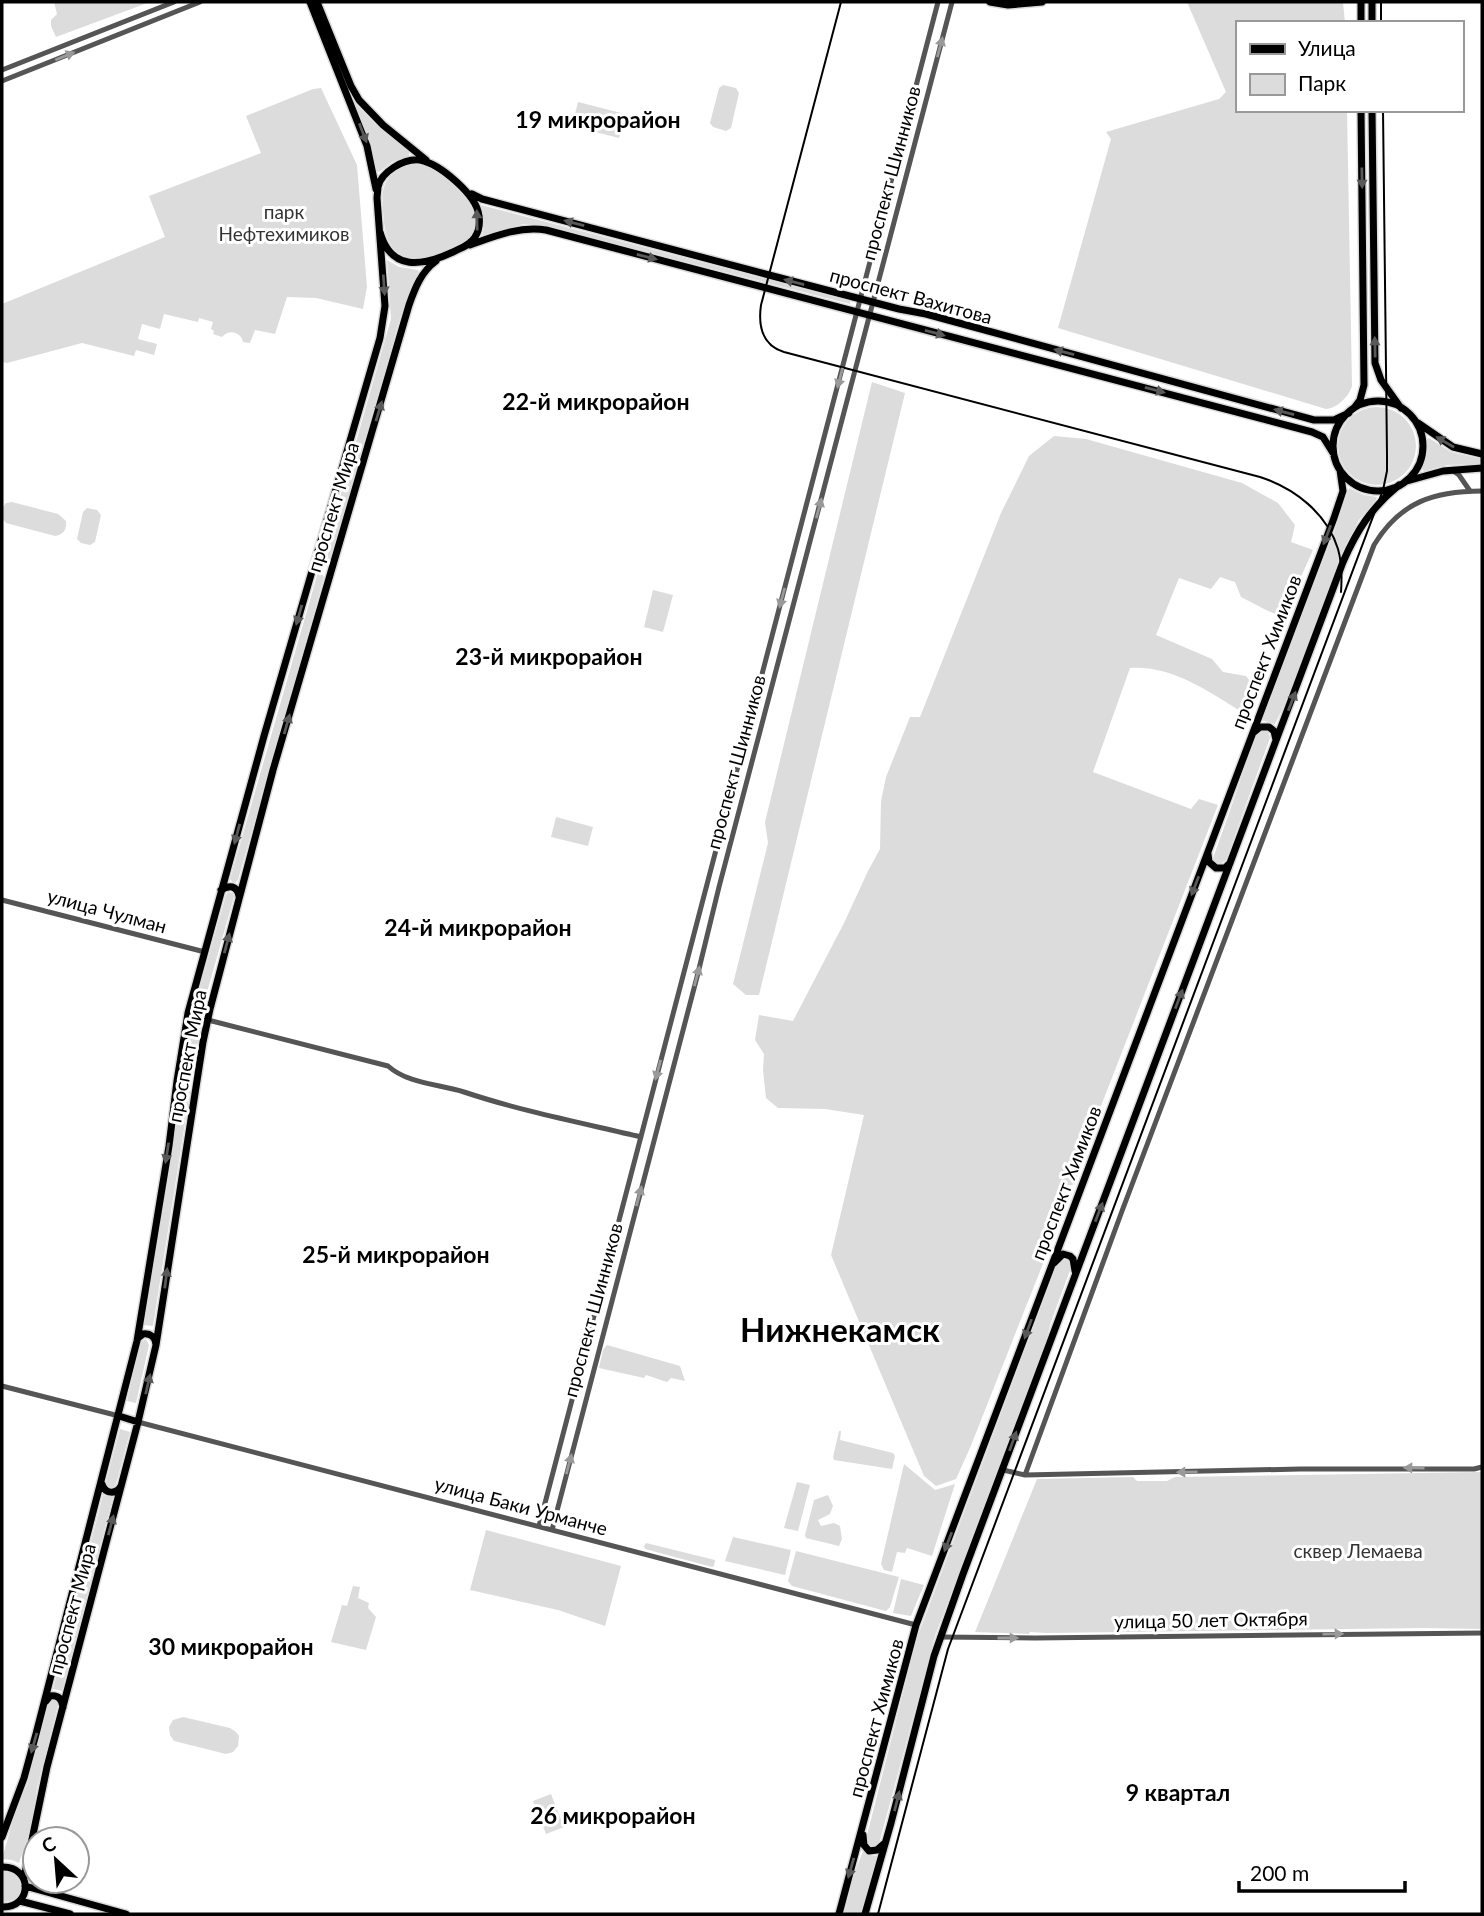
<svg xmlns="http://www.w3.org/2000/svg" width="1484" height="1916" viewBox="0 0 1484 1916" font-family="Lato,sans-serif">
<rect width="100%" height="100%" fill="#fff"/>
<path fill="#dcdcdc" d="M54,2h96l-94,35 -5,-11v-6l6,-6z
M1187,2h156l2,21h-108v87h110l5,276c-3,11 -15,22 -26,23l-268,-81 53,-189 -5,-7 113,-33 7,-7z
M723,85l13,3 3,5 -8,35 -5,3 -13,-4 -3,-4 9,-35z
M321,88l36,77 10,122 -4,22 -47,-11 -29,-1 -12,37 -20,-4 -5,13 -7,-1c-2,-11 -15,-13 -21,-5l-9,-3 1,-3 -3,-2 2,-7 -14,-4 -1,4 -34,-8 -4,15 -18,-5 -4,15 19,5 -3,11 -18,-5 -2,6 -52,-13 -75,20 -5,-1v-58l163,-67 -16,-41 112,-43 -15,-37 67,-27z
M578,102l47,12 -6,24 -47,-12z
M354,103h1l20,21 34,28v4l-17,6 -13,10 -3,-1 -6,-26z
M414,163c17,0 29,13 41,23 14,11 30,35 15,51 -6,7 -15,10 -23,14 -31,15 -60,10 -63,-29 -3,-32 -5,-47 30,-59z
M481,205l358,93 11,3v3l-304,-78 -23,-2 -41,12 2,-10z
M387,260l12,7 19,3 1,2 -5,8 -15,41 -69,242 -5,3 -3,-5 69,-242z
M872,382l33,11 -146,602h-13l-13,-11 35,-141 -3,-21z
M1338 446a39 39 0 1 1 78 0a39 39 0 1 1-78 0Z
M1054,436l32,3 156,44 36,20 17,22 -4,17 22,8 -30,67c-15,-5 -28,-13 -42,-20l-6,-15 -15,-5 -9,12 -32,-11 -23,57 56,24 11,13 23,4 8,10 -12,26c-34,-21 -71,-47 -112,-44l-37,104 98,37 8,-10 19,6 -136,350 -7,29 -8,2 -14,35 2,6 -7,24 -78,197 -14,31 -20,7 -12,-10 -93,-221 33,-140 -39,-6 -47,-1 -12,-10 -3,-28 1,-16 -9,-14 4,-25 34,6 51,-98 24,-52 12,-22 1,-48 5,-24 24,-60h10l81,-204 28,-57z
M1429,438l22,14 31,7v5l-35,1 -23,6 -2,-2 5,-15v-15z
M1349,488l15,7 13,2 -1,3 -17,20 -16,30 -57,152 -11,22 -14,-4 74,-190z
M12,502l46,12 8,7c1,9 -3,14 -11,15l-49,-13 -4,-5v-10l4,-5z
M87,508l10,2 4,5 -6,27 -5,3 -9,-2 -4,-4 6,-27z
M318,572h3l3,5 -86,303 -4,4 -4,-5z
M653,590l20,5 -10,37 -19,-5z
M1260,730l8,1 2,7 -44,122 -6,4 -4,-1 -3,-4 1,-4c15,-40 28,-81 43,-121z
M556,817l37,10 -5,19 -37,-9z
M228,892l5,1 1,4 -32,113 -5,3 -3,-5 32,-113z
M195,1029l3,2 1,3 -46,292 -9,-1 11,-96 35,-196 2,-3z
M1064,1258l5,1 3,6 -21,57 -7,26 -109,288 -56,208 -7,4 -5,-2 -1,-7 51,-201 141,-376z
M146,1339l3,6 -13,58 -9,-2 14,-59z
M607,1345l73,21 5,15 -14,-3 -4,4 -21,-7 -2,3 -45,-10 4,-18z
M120,1429l10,3 -14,52 -2,3 -4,1 -3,-3 -1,-3z
M839,1431h2l-1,9 53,13 2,3 -3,13 -58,-9 -1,-3z
M904,1464l31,26 20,-6 -23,72 -25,-8 -2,5 -8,-1 -5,20 -8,-2 -3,-6z
M1482,1472v157l-59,-1 -377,5 -16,-1 -1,2 -54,-2 62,-153 96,-2 4,4h30l8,-4z
M797,1482l13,3 -12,46 -14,-3z
M103,1495l10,2 -51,194 -9,-2z
M828,1495l5,11 -3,8 -12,6 3,6 13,-3 6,3 2,13 -3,7 -33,-8 -1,-3 9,-35z
M486,1530l135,36 -16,60 -47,-16 -88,-20z
M733,1537l58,13 -6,25 -60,-14z
M646,1543l69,17 -1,6 -2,1 -67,-18 -1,-3z
M796,1551l103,26 -9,30 -4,4 -94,-25 -4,-5z
M901,1579l23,6 -13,31 -18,-3z
M353,1586l7,1 -2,11 11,5 -1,5 8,9 -10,33 -35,-8 11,-37 5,1z
M54,1699l4,2v4l-21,83 -5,37 -13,38 -7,-3 -10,-1 14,-50 11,-24 21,-82 2,-3z
M183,1717l47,11 6,4 3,4 -1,10 -5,6 -7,2 -52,-13 -4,-6 -1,-8 4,-7z
M551,1794l13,33 -18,7 -13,-33z
M863,1851l6,4 8,1 -16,58h-17l9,-37z
M2,1871c26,-1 26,31 0,31z"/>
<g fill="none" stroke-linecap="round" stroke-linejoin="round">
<g stroke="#dbdbdb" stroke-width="10">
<path id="major" d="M310,2l57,144 9,43
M317,2l34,84 8,14 24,25 43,35
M990,2l18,3 34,-3
M1361,2v21
M1372,2v21
M1372,110l3,253 6,17 20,28
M472,194l10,5 287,76 130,34 27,5 388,106h20l15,-7
M470,245c25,-9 49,-19 76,-15l766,202 11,5 10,16
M1333 446a45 45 0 1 1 90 0a45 45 0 1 1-90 0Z
M1354,408l6,-8 4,-15 -3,-275
M1418,423l35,24 29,7
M1407,481l36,-10 39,-3
M1254,732l6,-5h9l5,4 2,9
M1208,854l1,8 7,6h9l5,-5
M221,890c8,-5 16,-5 18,6
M188,1014c1,12 11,11 20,6
M1054,1263l9,-9 7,2 3,3 2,12
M138,1338l5,-4c7,-1 13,3 13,11
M119,1416l19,6
M102,1484c3,10 14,11 19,2
M46,1701l4,-5c8,-1 12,3 13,11
M863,1835l1,10 5,6 8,-1 8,-7
M2,1837l22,-59 12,-44 101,-393 32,-195 8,-65 11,-68 76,-277 116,-398 5,-32 -8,-108c0,-1 1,-10 1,-11 3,-15 26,-29 42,-27 20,4 57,35 59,56 1,7 0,15 -4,21 -5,8 -14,11 -22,15 -30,14 -62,20 -73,-20
M2,1867c31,-1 31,41 0,40
M24,1878l23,-111 91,-345 18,-77 47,-303 7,-33 63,-239 136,-465c6,-17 12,-33 27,-44
M25,1886l101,28
M20,1901l50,13
M839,1914l77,-289 418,-1107 9,-27 -3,-21
M865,1914l26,-91 43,-167 29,-82 380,-1012c14,-32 28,-54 56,-77"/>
</g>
<path stroke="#555" stroke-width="5" d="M2,70l172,-68
M2,81l198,-79
M1452,470l7,5 11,16
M2,900l203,52
M208,1020l180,46c20,18 51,18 76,26 57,19 118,31 177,45
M2,1386l117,30
M138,1422l778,203
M1003,1470l22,5 275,-6h174l8,-2
M1025,1475l97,-264 252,-666c26,-43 60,-54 108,-54
M539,1526l399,-1524
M552,1530l145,-553 22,-90 233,-885
M940,1637l95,1 447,-5"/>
<use href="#major" stroke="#000" stroke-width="7"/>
<path stroke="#000" stroke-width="2" d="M841,2l-80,303c-3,21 1,40 23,47l476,125c34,11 67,36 78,72 4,14 4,29 3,43
M1381,2v21
M878,1914l70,-265 435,-1159 4,-19v-16l-4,-345"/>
</g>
<defs><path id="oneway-solid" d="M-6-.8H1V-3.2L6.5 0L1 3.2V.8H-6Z" transform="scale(1.75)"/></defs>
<g fill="#999">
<use href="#oneway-solid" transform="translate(940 47) rotate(-75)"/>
<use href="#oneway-solid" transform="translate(65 56) rotate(-22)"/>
<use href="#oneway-solid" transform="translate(840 378) rotate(105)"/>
<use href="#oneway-solid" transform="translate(819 508) rotate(-75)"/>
<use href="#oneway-solid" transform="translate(782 598) rotate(105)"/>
<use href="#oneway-solid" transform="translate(697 976) rotate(-75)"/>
<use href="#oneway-solid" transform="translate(658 1070) rotate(105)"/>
<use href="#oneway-solid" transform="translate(639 1196) rotate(-75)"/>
<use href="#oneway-solid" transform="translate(569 1464) rotate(-75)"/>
<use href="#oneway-solid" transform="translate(1414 1468) rotate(-179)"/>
<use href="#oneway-solid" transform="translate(1187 1472) rotate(179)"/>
<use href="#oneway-solid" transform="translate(1333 1634) rotate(-1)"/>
<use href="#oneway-solid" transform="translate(1008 1638)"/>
</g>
<g fill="#595959">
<use href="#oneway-solid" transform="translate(363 133) rotate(69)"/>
<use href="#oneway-solid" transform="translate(1362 178) rotate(89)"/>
<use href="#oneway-solid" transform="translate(477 220) rotate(-91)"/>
<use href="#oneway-solid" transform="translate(574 223) rotate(-165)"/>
<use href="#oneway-solid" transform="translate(647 257) rotate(14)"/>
<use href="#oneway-solid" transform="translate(794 282) rotate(-166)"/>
<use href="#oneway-solid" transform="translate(384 285) rotate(86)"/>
<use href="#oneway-solid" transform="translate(935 333) rotate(15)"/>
<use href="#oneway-solid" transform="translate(1375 347) rotate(-91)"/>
<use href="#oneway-solid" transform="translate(1064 352) rotate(-165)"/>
<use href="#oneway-solid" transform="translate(1155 390) rotate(15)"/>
<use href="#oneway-solid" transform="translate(379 411) rotate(-73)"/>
<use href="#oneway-solid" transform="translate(1284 412) rotate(-165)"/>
<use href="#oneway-solid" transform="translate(1445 442) rotate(-150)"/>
<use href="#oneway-solid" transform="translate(1327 535) rotate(111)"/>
<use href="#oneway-solid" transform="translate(299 615) rotate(106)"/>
<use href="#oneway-solid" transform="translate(1292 701) rotate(-69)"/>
<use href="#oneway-solid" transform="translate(287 724) rotate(-74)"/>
<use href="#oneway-solid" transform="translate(237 834) rotate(105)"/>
<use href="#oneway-solid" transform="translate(1195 886) rotate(111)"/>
<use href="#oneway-solid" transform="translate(227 943) rotate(-75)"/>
<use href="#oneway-solid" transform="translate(1179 999) rotate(-69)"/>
<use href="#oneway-solid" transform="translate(167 1153) rotate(99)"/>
<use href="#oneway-solid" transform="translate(1099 1212) rotate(-69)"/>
<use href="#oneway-solid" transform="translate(166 1278) rotate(-83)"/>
<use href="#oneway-solid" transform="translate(1028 1329) rotate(110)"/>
<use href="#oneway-solid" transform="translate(148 1384) rotate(-77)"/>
<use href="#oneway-solid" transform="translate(1013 1441) rotate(-70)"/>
<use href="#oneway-solid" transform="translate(111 1525) rotate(-75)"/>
<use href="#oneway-solid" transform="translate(948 1542) rotate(111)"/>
<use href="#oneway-solid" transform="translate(34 1743) rotate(106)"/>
<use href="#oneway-solid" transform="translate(897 1801) rotate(-76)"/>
<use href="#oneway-solid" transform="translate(851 1868) rotate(106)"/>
</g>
<g text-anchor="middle" stroke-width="6" stroke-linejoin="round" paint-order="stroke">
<g font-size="19" fill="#000" stroke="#fff">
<text transform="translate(891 173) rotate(-75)" y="7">проспект Шинников</text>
<text transform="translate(911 296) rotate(15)" y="7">проспект Вахитова</text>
<text transform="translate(333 507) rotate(-73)" y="7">проспект Мира</text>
<text transform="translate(1266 652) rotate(-69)" y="7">проспект Химиков</text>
<text transform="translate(736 762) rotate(-75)" y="7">проспект Шинников</text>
<text transform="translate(107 911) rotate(15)" y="7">улица Чулман</text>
<text transform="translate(187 1056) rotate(-79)" y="7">проспект Мира</text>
<text transform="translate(1066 1183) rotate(-69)" y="7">проспект Химиков</text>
<text transform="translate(593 1310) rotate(-75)" y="7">проспект Шинников</text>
<text transform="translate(521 1506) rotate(15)" y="7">улица Баки Урманче</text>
<text transform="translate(72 1609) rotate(-75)" y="7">проспект Мира</text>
<text transform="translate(1211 1620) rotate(-1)" y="7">улица 50 лет Октября</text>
<text transform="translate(876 1718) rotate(-75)" y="7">проспект Химиков</text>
</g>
<g font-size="19" fill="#333" stroke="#fff">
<text x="284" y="219">парк<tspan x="284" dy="22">Нефтехимиков</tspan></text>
<text x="1358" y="1558">сквер Лемаева</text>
</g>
<g font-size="23" font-weight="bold" fill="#000" stroke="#fff">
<text x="598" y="128">19 микрорайон</text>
<text x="596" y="410">22-й микрорайон</text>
<text x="549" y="665">23-й микрорайон</text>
<text x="478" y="936">24-й микрорайон</text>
<text x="396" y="1263">25-й микрорайон</text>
<text x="231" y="1655">30 микрорайон</text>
<text x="1178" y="1801">9 квартал</text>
<text x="613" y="1824">26 микрорайон</text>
</g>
<g font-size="33" font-weight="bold" fill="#000" stroke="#fff">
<text x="840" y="1342">Нижнекамск</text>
</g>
</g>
<rect width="1484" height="1916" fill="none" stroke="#000000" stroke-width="7"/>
<rect x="1236" y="21" width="228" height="91" fill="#ffffff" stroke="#999999" stroke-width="2"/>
<rect x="1250" y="44" width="35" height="10" fill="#000000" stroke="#999999" stroke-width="2"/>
<text x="1298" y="56" font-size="21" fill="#000000">Улица</text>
<rect x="1250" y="74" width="35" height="21" fill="#dcdcdc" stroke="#999999" stroke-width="2"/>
<text x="1298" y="91" font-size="21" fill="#000000">Парк</text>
<g transform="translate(56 1860) rotate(334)"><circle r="33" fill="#ffffff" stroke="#999999" stroke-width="2"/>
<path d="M0-5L12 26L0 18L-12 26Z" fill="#000000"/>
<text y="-10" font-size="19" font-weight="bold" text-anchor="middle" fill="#000000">С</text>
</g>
<path d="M1239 1881v10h166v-10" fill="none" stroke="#000000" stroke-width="3.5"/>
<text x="1250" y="1881" font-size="21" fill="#000000" stroke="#ffffff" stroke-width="5" paint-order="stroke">200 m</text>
</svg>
